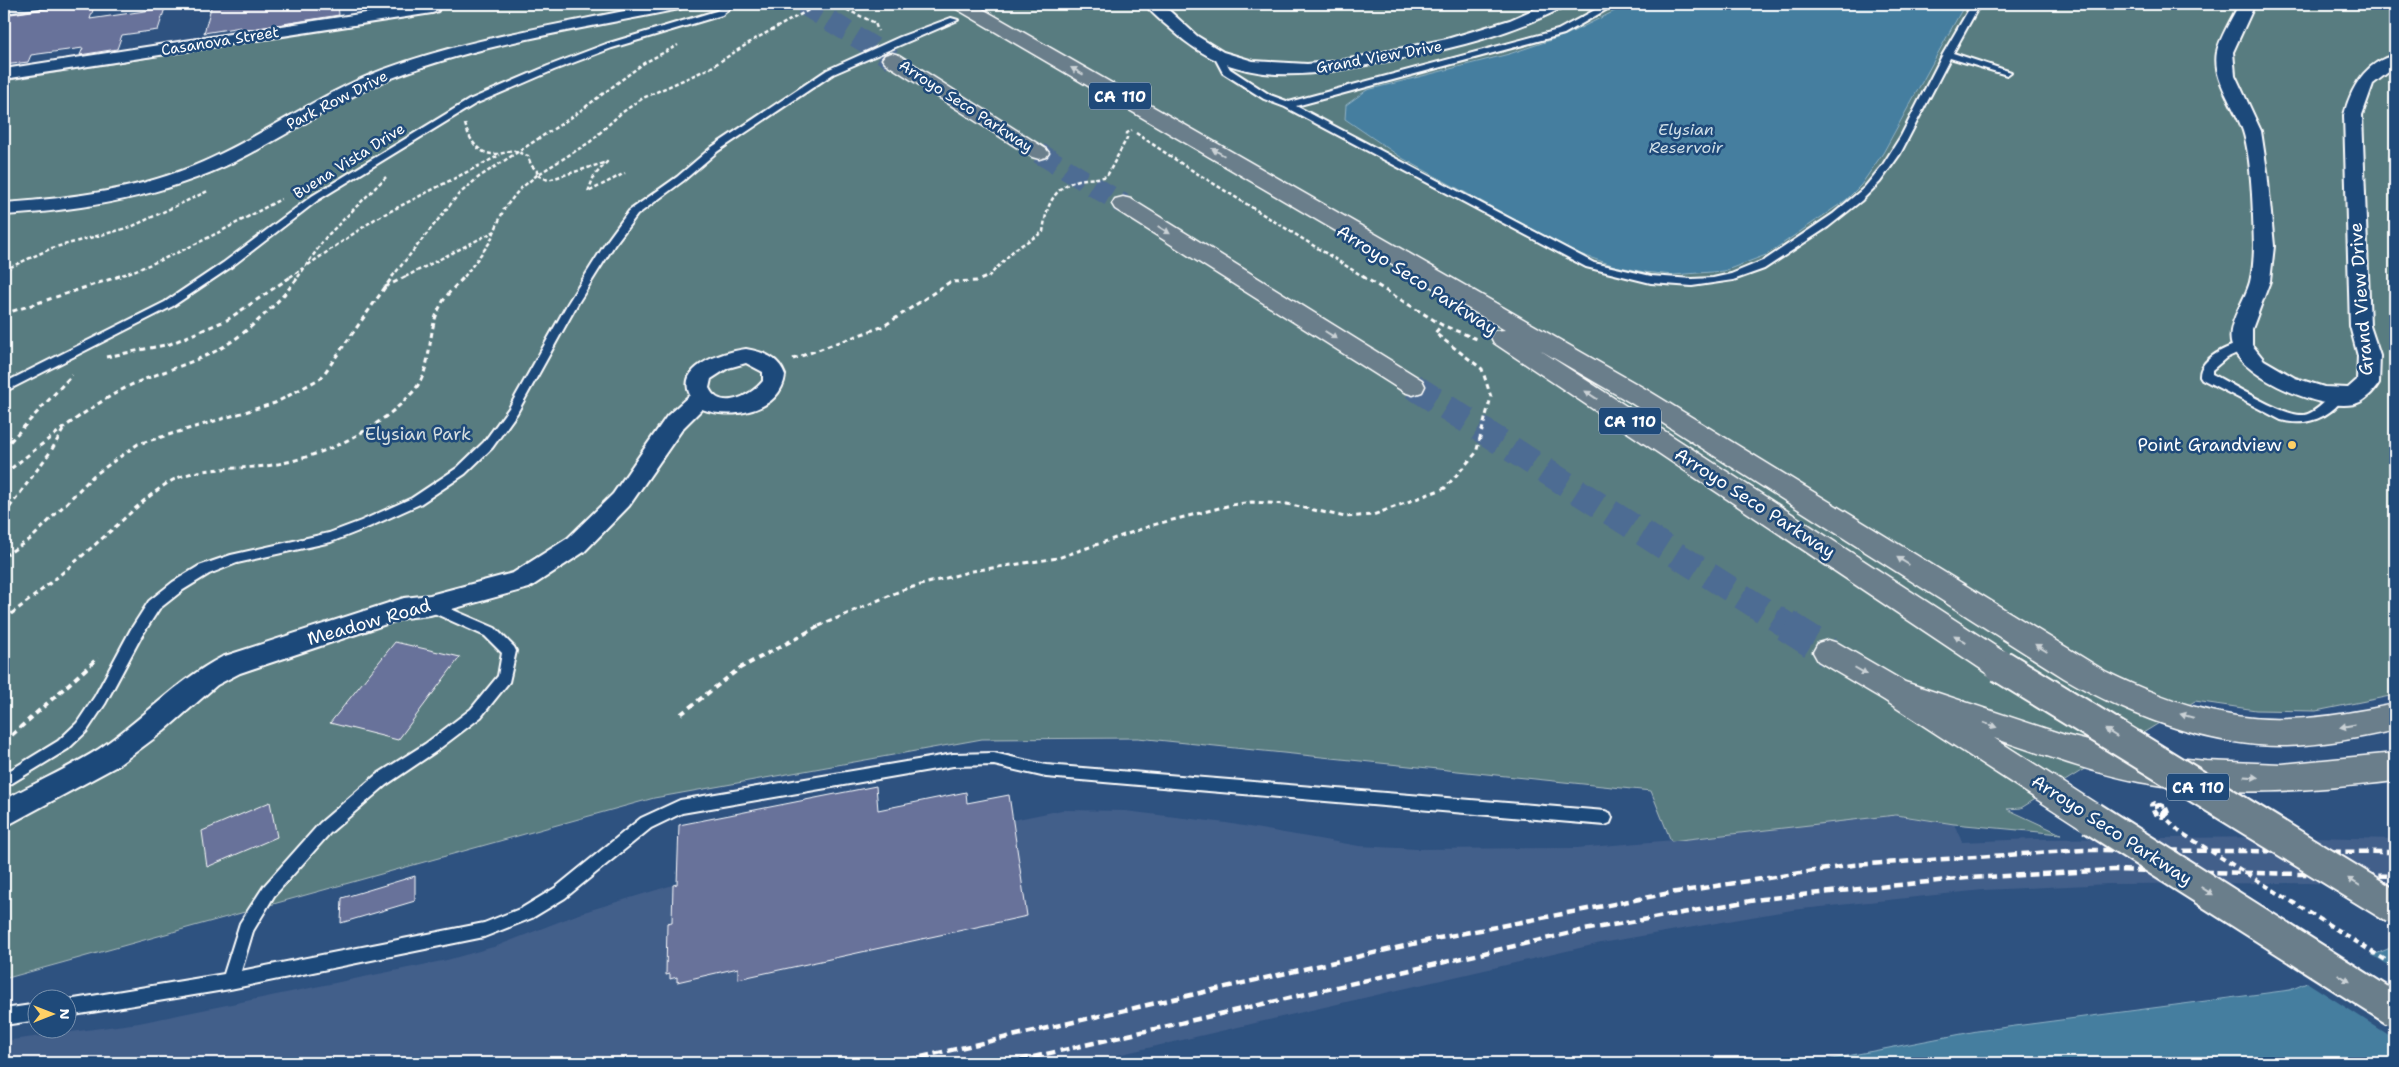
<svg xmlns="http://www.w3.org/2000/svg" width="2399" height="1067" viewBox="0 0 2399 1067" font-family="'Shantell Sans',sans-serif">
<rect width="100%" height="100%" fill="#2e5280"/>
<filter id="ink" filterUnits="userSpaceOnUse"><feTurbulence type="fractalNoise" baseFrequency=".02" numOctaves="2"/><feDisplacementMap in="SourceGraphic" scale="10" xChannelSelector="R" yChannelSelector="G"/><feConvolveMatrix kernelMatrix="1 2 1 2 8 2 1 2 1" color-interpolation-filters="sRGB"/></filter>
<g filter="url(#ink)">
<path fill="#435f8a" d="M1062,810l63,1 101,12 133,23 58,3 160,-1 122,-10 183,-24 72,10 8,18 71,-3 276,-2 86,2v47l-88,-3 -198,1 -126,6 -191,20 -191,33 -518,120h-1079v-22l135,-18 308,-63 50,-14 87,-34 89,-27 -1,37 -5,1 -1,51h4v5l7,-2 1,4 32,-7v-4l28,-6 1,15 288,-63 -14,-96z"/>
<path fill="#597b80" stroke="#acbdc0" d="M440,4h1955v691l-79,16 -60,-1 -61,-9 -174,107 -14,1 54,25 -107,-10 -58,-9 -225,26 -20,-50 -513,-53 -156,1 -328,59 -650,181v-898l434,-69z"/>
<path fill="#457e9f" stroke="#8fb2c5" d="M1629,4h336l-82,149 -22,32 -15,15 -80,55 -42,16 -51,4 -29,-3 -29,-6 -41,-14 -172,-94 -57,-39 1,-14 21,-15 142,-36 57,-19z
M2395,946v117h-584l166,-32 313,-41z"/>
<path fill="#2e5280" d="M2370,954l25,15v70l-90,-58z"/>
<path fill="#68729a" stroke="#fff" d="M81,4h14l-5,15 75,-11 -7,22 -36,5 -5,14 -37,6 3,-7 -52,7 -3,7 -24,3v-50z
M212,4h126l1,11 -99,16 1,-4 -37,6z
M395,642l65,15 -62,83 -68,-17z
M876,786l2,24 88,-18 1,11 42,-8 18,121 -289,63v-11l-61,14v-5l-7,2v-5l-4,1 1,-52 5,-1 1,-37 4,-1 2,-59z
M270,802l7,35 -70,30 -5,-36z
M415,876v25l-74,22 1,-25z"/>
<g fill="none" stroke-linecap="round" stroke-linejoin="round">
<path stroke="#4d6c93" stroke-width="21" stroke-dasharray="21 10" stroke-linecap="butt" d="M803,4l89,55
M1039,153l84,51"/>
<path stroke="#4d6c93" stroke-width="26" stroke-dasharray="26 13" stroke-linecap="butt" d="M1413,386l375,240"/>
<path stroke="#4d6c93" stroke-width="32" stroke-dasharray="32 16" stroke-linecap="butt" d="M1786,625l42,27"/>
<g stroke="#fff" stroke-width="4">
<path id="service" d="M38,4h20l-4,2 -50,7v-4z
M725,4h9l-12,11 -110,33 -58,22 -79,34 -157,96 -87,67 -58,39 -169,86v-9l161,-81 58,-39 89,-67 157,-96 79,-34 58,-22 110,-33z
M1606,4h10l-52,30 -268,72 298,157 57,13 41,3 21,-1 18,-4 34,-14 68,-46 31,-26 18,-22 19,-30 42,-82 29,-50h8l-27,49 58,19 -4,3 -57,-17 -50,96 -20,28 -19,19 -33,26 -64,42 -31,11 -41,6 -41,-3 -65,-16 -301,-160 -21,-8 -41,-26 -9,-17 7,-2 9,15 40,26 19,7 269,-72z
M951,18l7,2 -125,54 -115,77 -35,30 -46,34 -22,29 -37,59 -61,110 -25,35 -27,26 -45,30 -51,23 -38,15 -94,21 -28,11 -26,16 -24,19 -18,28 -36,67 -18,27 -19,18 -64,39v-14l54,-33 19,-18 18,-27 36,-67 18,-28 24,-19 26,-16 32,-11 98,-22 32,-12 51,-23 45,-30 27,-26 25,-34 59,-105 39,-62 22,-30 48,-34 35,-30 115,-77 73,-33z
M2242,342l6,4 -2,3 -20,9 -14,12v4c20,10 72,43 92,41 15,-2 27,-25 39,-22l2,3c-15,22 -39,31 -64,24l-79,-41 -2,-3c0,-18 27,-29 42,-34z
M430,600l65,28 19,19 2,4 -7,31 -28,35 -46,35 -49,33 -56,48 -56,63 -21,35 -12,40 243,-48 38,-15 33,-20 86,-70 39,-18 273,-46 41,-1 52,12 559,46 5,2 2,5 -2,5 -5,2 -559,-48 -52,-12 -41,1 -271,47 -31,15 -86,70 -33,20 -48,19 -254,52 -162,27v-16l156,-26 16,-51 24,-37 56,-63 56,-48 49,-31 46,-35 27,-33 4,-23 -17,-17 -60,-27 -2,-4 2,-4z
M38,1004v16l-34,5v-16z"/>
</g>
<g stroke="#fff" stroke-width="4">
<path id="minor" d="M424,4h16l-2,7 -6,2 -428,66v-10z
M658,4h29l-2,3 -6,2c-96,20 -195,33 -287,69 -54,22 -102,56 -154,82 -73,36 -153,50 -234,55v-12c68,-5 136,-13 199,-41 62,-27 116,-68 179,-92 89,-33 184,-46 276,-66z
M1145,4h17l35,32 26,16 30,9 54,3 33,-3 107,-22 63,-19 36,-16h20l-2,3c-53,27 -109,41 -166,52 -82,16 -158,34 -226,-29 -9,-8 -20,-16 -27,-26z
M2239,4h16l-22,48 2,23 26,56 6,40 7,75 -4,35 -18,48v16l12,15 31,18 29,9 24,1 9,-8 1,-24 -8,-30 -6,-211c7,-27 21,-53 51,-60v12l-22,17 -11,31 8,211 10,30 -1,27c-4,7 -12,15 -19,19 -29,14 -118,-24 -128,-56 -7,-20 13,-45 18,-64 3,-12 4,-27 4,-38 -1,-31 -2,-85 -11,-113 -8,-25 -31,-51 -26,-79 2,-13 16,-35 22,-48z
M746,349c17,3 33,8 39,26 -4,37 -55,45 -83,34l-19,19 -54,78 -45,46 -55,36 -99,27 -26,3 -164,55 -23,12 -53,46 -47,35 -113,61v-27c31,-17 65,-32 95,-51 42,-28 78,-69 123,-92l182,-59 26,-3 83,-22 55,-35 45,-44 54,-78 23,-21c-14,-30 35,-43 56,-46zM746,363l17,9v9c-12,15 -43,31 -54,7l2,-9 17,-11z"/>
</g>
<g stroke="#fff" stroke-width="3">
<path id="motorway" d="M952,4h22l675,387 456,280c57,28 120,51 184,48 36,-1 71,-8 106,-15v26c-35,8 -72,15 -108,16 -78,1 -157,-30 -223,-68l-433,-275 -91,-53 472,307 4,9 -4,9 -11,3 -11,-3 -496,-332 -3,-6 3,-6 11,-1 -550,-322z
M892,53l7,2 147,94 3,4 -3,4 -7,2 -7,-2 -147,-94 -3,-4 3,-4z
M1123,197l8,2 291,181 3,6 -3,6 -9,3 -9,-3 -289,-183 -3,-5 3,-5z
M1828,640l10,3 67,39 160,53 74,19 67,7 76,3 113,-11v28c-84,10 -172,17 -256,1 -50,-10 -98,-28 -145,-44l109,70 5,10 -5,10 -11,5 -11,-5 -197,-128 -66,-39 -5,-9 5,-9z"/>
</g>
<path stroke="#fff" stroke-width="2.5" stroke-dasharray="4 2.5" stroke-linecap="butt" d="M835,4l40,19 3,8
M921,4l11,5
M465,124c7,25 21,37 47,26l16,6 3,9 6,6v4l11,5 59,-18 -13,14 -6,16 37,-19
M1136,133l46,31 182,113
M308,265l67,-46 125,-64
M4,270l48,-22 79,-21 77,-36
M116,277c58,-19 111,-49 165,-78
M290,277l13,-9
M298,277l28,-40 60,-60
M392,277l66,-82 21,-18 93,-60 72,-54 34,-18
M405,277l90,-46
M464,277l26,-35 14,-33 15,-19 18,-15 53,-33 30,-28 23,-16 67,-30 45,-29 65,-35
M988,277l27,-28 28,-17c3,-24 9,-45 36,-52 9,-2 19,-1 28,-4l20,-38v-5l5,-3"/>
<path stroke="#fff" stroke-width="3" stroke-dasharray="5 4" stroke-linecap="butt" d="M1362,276l80,49 37,15
M385,287l22,-11
M4,314l116,-38
M106,357l64,-13 57,-24 65,-44
M793,359l91,-33 66,-44 27,-1 12,-5
M4,448l68,-73
M4,474c40,-31 80,-65 125,-88 28,-13 58,-21 85,-34 30,-15 66,-50 85,-76
M4,515l47,-64 12,-21
M4,556l28,-18 61,-62 45,-32 137,-41 46,-25 72,-102
M4,619c36,-26 69,-55 102,-84 21,-18 42,-41 67,-55 24,-12 56,-11 82,-13 55,-4 119,-33 157,-74 23,-25 13,-60 29,-88 5,-11 16,-20 24,-29
M819,626l83,-36 70,-19 86,-13 95,-33 78,-20 21,-3 35,2 58,13 28,-2 72,-27 31,-35 15,-56 -9,-28 -47,-36 7,-8"/>
<path stroke="#fff" stroke-width="4" stroke-dasharray="6 4.5" stroke-linecap="butt" d="M681,714l59,-46 81,-43
M4,742l94,-84
M2161,813l3,-1 -5,-7 -6,2 4,6 10,1 -4,-8 -8,-3 -4,2 3,8 8,4 7,-2 -4,-10"/>
<use href="#service" fill="#1f4a7a" fill-rule="evenodd"/>
<use href="#minor" fill="#1f4a7a" fill-rule="evenodd"/>
<use href="#motorway" fill="#6b7e8b" fill-rule="evenodd"/>
<path stroke="#fff" stroke-width="4.5" stroke-dasharray="9 4.5" stroke-linecap="butt" d="M895,1063l544,-125 231,-45 183,-28 231,-15 311,2
M1007,1063l577,-133 178,-31 205,-21 146,-8 282,6"/>
<g stroke="#fff" stroke-width="36" stroke-linecap="butt">
<path id="motorway-bridge" d="M2001,666l394,242
M2092,818l303,192"/>
</g>
<path stroke="#fff" stroke-width="4" stroke-dasharray="6 4.5" stroke-linecap="butt" d="M2161,813l19,19 215,134"/>
<use href="#motorway-bridge" stroke="#6b7e8b" stroke-width="32"/>
</g>
<defs><path id="oneway-solid" d="M-6-.8H1V-3.2L6.5 0L1 3.2V.8H-6Z" transform="scale(1.25)"/></defs>
<g fill="#cbd2d6">
<use href="#oneway-solid" transform="translate(1077 71) rotate(-150)"/>
<use href="#oneway-solid" transform="translate(1218 152) rotate(-150)"/>
<use href="#oneway-solid" transform="translate(1164 230) rotate(32)"/>
<use href="#oneway-solid" transform="translate(1331 335) rotate(32)"/>
<use href="#oneway-solid" transform="translate(1591 395) rotate(-147)"/>
<use href="#oneway-solid" transform="translate(1903 561) rotate(-148)"/>
<use href="#oneway-solid" transform="translate(1960 639) rotate(-147)"/>
<use href="#oneway-solid" transform="translate(2041 648) rotate(-148)"/>
<use href="#oneway-solid" transform="translate(1861 671) rotate(30)"/>
<use href="#oneway-solid" transform="translate(2187 716) rotate(-164)"/>
<use href="#oneway-solid" transform="translate(1990 725) rotate(20)"/>
<use href="#oneway-solid" transform="translate(2347 726) rotate(170)"/>
<use href="#oneway-solid" transform="translate(2111 733) rotate(-148)"/>
<use href="#oneway-solid" transform="translate(2251 777) rotate(3)"/>
<use href="#oneway-solid" transform="translate(2354 882) rotate(-148)"/>
<use href="#oneway-solid" transform="translate(2207 891) rotate(32)"/>
<use href="#oneway-solid" transform="translate(2344 978) rotate(32)"/>
</g>
</g>
<circle fill="#ffd166" stroke="#1f4a7a" stroke-width="2" cx="2292" cy="445" r="5"/>
<g text-anchor="middle" stroke-width="5" stroke-linejoin="round" paint-order="stroke">
<g font-size="15" fill="#fff" stroke="#1f4a7a">
<text transform="translate(220 41) rotate(-9)" y="5">Casanova Street</text>
<text transform="translate(1379 57) rotate(-10)" y="5">Grand View Drive</text>
<text transform="translate(337 100) rotate(-27)" y="5">Park Row Drive</text>
<text transform="translate(966 106) rotate(33)" y="5">Arroyo Seco Parkway</text>
<text transform="translate(349 161) rotate(-32)" y="5">Buena Vista Drive</text>
</g>
<g fill="#1f4a7a" stroke="#bcc9d7" stroke-width="1">
<rect x="1089" y="82.5" width="62" height="27" rx="4"/>
<rect x="1599" y="407.5" width="62" height="27" rx="4"/>
<rect x="2167" y="773.5" width="62" height="27" rx="4"/>
</g>
<g font-size="16" font-weight="bold" fill="#fff">
<text x="1120" y="102">CA 110</text>
<text x="1630" y="427">CA 110</text>
<text x="2198" y="793">CA 110</text>
</g>
<g font-size="16" font-style="italic" fill="#d0dfe7" stroke="#1f4a7a">
<text x="1686" y="135">Elysian<tspan x="1686" dy="18">Reservoir</tspan></text>
</g>
<g font-size="18" fill="#fff" stroke="#1f4a7a">
<text transform="translate(1417 280) rotate(33)" y="6">Arroyo Seco Parkway</text>
<text transform="translate(2361 299) rotate(-94)" y="6">Grand View Drive</text>
<text transform="translate(1755 503) rotate(33)" y="6">Arroyo Seco Parkway</text>
<text transform="translate(369 622) rotate(-16)" y="6">Meadow Road</text>
<text transform="translate(2112 830) rotate(33)" y="6">Arroyo Seco Parkway</text>
</g>
<g font-size="18" fill="#d6dedf" stroke="#1f4a7a">
<text x="418" y="440">Elysian Park</text>
</g>
<g font-size="18" fill="#fff" stroke="#1f4a7a" text-anchor="end">
<text x="2282" y="451">Point Grandview</text>
</g>
</g>
<rect width="2399" height="1067" fill="none" stroke="#1f4a7a" stroke-width="20"/>
<rect x="10" y="10" width="2379" height="1047" fill="none" stroke="#fff" stroke-width="2" filter="url(#ink)"/>
<g transform="translate(52 1014) rotate(90)"><circle r="24" fill="#1f4a7a" stroke="#7992af"/>
<path d="M0-4L9 19L0 12L-9 19Z" fill="#ffd166"/>
<text y="-8" font-size="14" font-weight="bold" text-anchor="middle" fill="#ffffff">N</text>
</g>
</svg>
